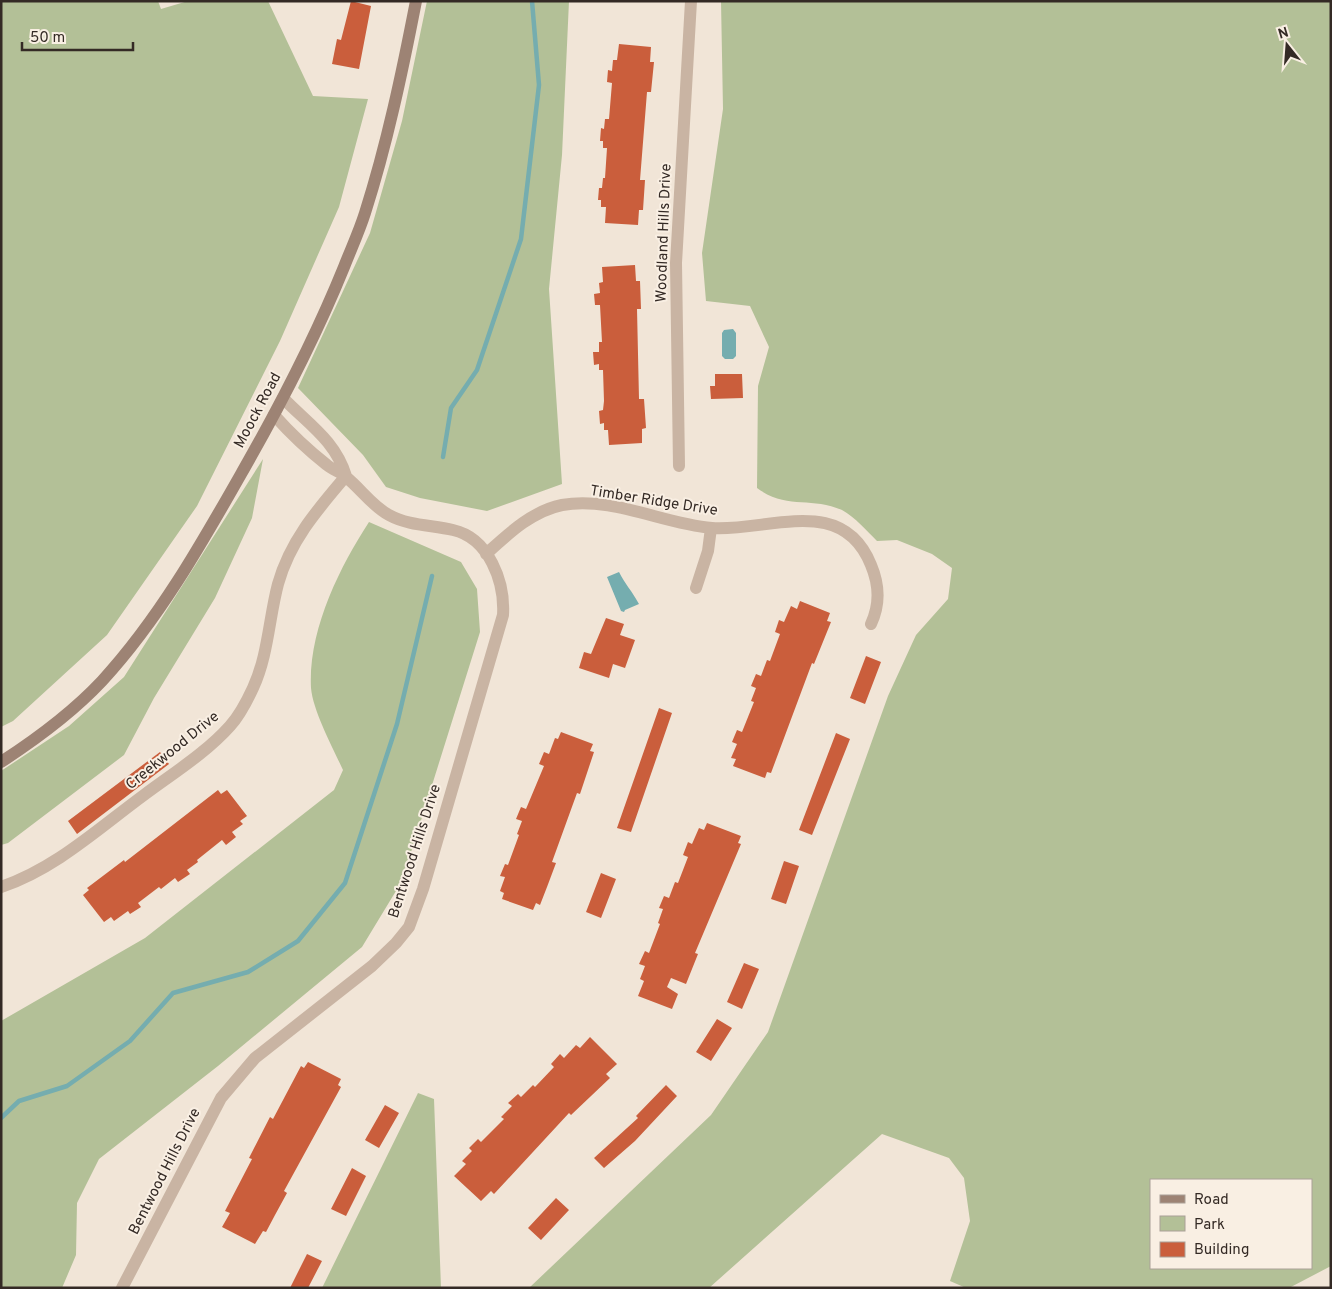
<svg xmlns="http://www.w3.org/2000/svg" width="1332" height="1289" viewBox="0 0 1332 1289" font-family="Overpass,sans-serif">
<rect width="100%" height="100%" fill="#f1e5d7"/>
<path fill="#b3c097" fill-rule="evenodd" d="M1,1h157l3,8 27,-8h80l45,95 55,3 -29,108 -59,134 -83,165 -90,129 -94,86 -12,6z
M427,1h142l-7,154 -13,134 13,195 -75,27 -67,-13 -34,-11 -23,-32 -65,-67 72,-155 32,-112z
M721,1h610v1265l-42,22h-323l-16,-7 20,-60 -6,-43 -15,-20 -67,-24 -173,154h-180l182,-173 57,-83 120,-336 28,-61 32,-36 4,-31 -20,-14 -35,-14 -20,1c-10,-10 -22,-24 -35,-31 -31,-14 -55,0 -85,-22l1,-102 11,-39 -19,-41 -44,-5 -4,-48 21,-144zM1311,1180v88h-160v-88z
M263,459l-11,59 -37,80 -61,100 -30,57 -116,88 -7,2v-74l68,-45 55,-49z
M369,522l92,40 16,27 3,43 -78,249 -40,66 -144,119 -119,93 -22,44 -1,52 -14,33h-61v-267l144,-83 189,-148 9,-20c-10,-22 -30,-59 -32,-82 -3,-57 28,-120 58,-166z
M418,1093l16,6 7,189h-119z"/>
<path fill="#75adaf" d="M733,329l3,4v23l-3,3h-8l-3,-3v-23l2,-3z
M619,572c6,12 13,19 20,32l-14,6 -1,2 -3,-1 -14,-34z"/>
<g fill="none" stroke-linecap="round" stroke-linejoin="round">
<path stroke="#75adaf" stroke-width="4.5" d="M443,457l8,-49 26,-38 44,-131 18,-154 -7,-84
M1,1118l18,-17 48,-15 63,-45 43,-48 75,-21 50,-31 47,-58 52,-159 35,-148"/>
</g>
<path fill="#ca5e3c" d="M351,1l20,5 -12,63 -27,-5 5,-25 4,1z
M619,44l32,3 -1,15h4l-3,30h-4l-7,88h5l-2,30h-4l-1,15 -33,-2 1,-16h-5v-7h-3l1,-12h3l1,-10h2l2,-30h-4v-7h-3l1,-13 3,1 1,-10h4l3,-36 -5,-1 1,-12 4,1 1,-11h4z
M635,265l1,16h4l1,28h-4l2,90h5l2,29 -4,1v14l-33,2 -1,-15h-4v-7l-4,1 -1,-13 4,-1 1,-9 -1,-31h-4v-6l-5,1 -1,-13h6v-10h3l-2,-37h-5l-1,-11 6,-1 -1,-10 4,-1 -1,-15z
M715,374h27l1,24 -32,1 -1,-13h5z
M800,601l30,12 -3,8 4,1 -17,42 -2,-1 -41,110 -4,-1 -2,6 -32,-12 3,-7 -5,-1 6,-14 -5,-2 5,-12 5,2 12,-30 -3,-1 5,-13 -5,-2 5,-12 5,2 6,-16 3,1 10,-27 -5,-2 4,-12 5,2 7,-16 6,3z
M606,618l18,6 -4,11 15,5 -10,28 -12,-4 -4,14 -30,-10 5,-16 7,2z
M866,656l15,6 -16,42 -15,-6z
M659,708l13,5 -41,119 -14,-4z
M561,732l32,12 -3,7 4,1 -14,42 -3,-1 -25,69 4,1 -9,24 -7,18 -4,-2 -3,7 -31,-11 2,-6 -4,-2 5,-14 -5,-1 5,-12 3,1 11,-30 -2,-1 5,-13 -6,-2 5,-12 5,2 18,-43 -5,-2 5,-12 5,2 6,-16 3,1z
M836,733l14,6 -38,96 -13,-5z
M160,752l9,12 -92,70 -9,-13z
M218,790l3,4 6,-4 20,26 -7,5 3,3 -11,8 4,5 -10,8 -4,-5 -25,20 1,2 -11,8 3,4 -12,8 -3,-4 -14,11 -2,-2 -21,16 3,4 -11,7 -2,-3 -14,10 -3,-4 -7,5 -21,-27 6,-5 -2,-2 37,-28 1,2z
M707,823l34,13 -3,7 3,1 -46,109 3,1 -12,30 -15,-6 -4,9 11,7 -6,15 -34,-13 6,-15 -4,-2 5,-13 -6,-2 6,-13 4,2 11,-29 -2,-1 5,-14 -4,-1 5,-12 5,2 6,-16 3,1 10,-26 -5,-2 5,-13 4,2 7,-16 5,2z
M784,861l15,5 -13,38 -15,-5z
M601,873l15,6 -15,39 -15,-6z
M744,963l15,6 -17,40 -15,-7z
M717,1019l15,9 -21,33 -15,-9z
M590,1037l27,27 -11,10 4,4 -39,37 -2,-2 -75,81 -3,-3 -10,10 -27,-25 12,-12 -4,-3 10,-10 -3,-3 9,-9 3,3 23,-23 -3,-2 11,-11 -4,-3 10,-9 3,3 12,-12 2,2 19,-20 -3,-3 9,-10 4,4 12,-13 4,3z
M308,1062l33,17 -3,6 3,2 -57,104 3,2 -12,22 -9,17 -3,-1 -8,13 -33,-17 8,-14 -5,-2 27,-52 -3,-1 21,-41 3,2 28,-53 3,2z
M666,1085l11,11 -42,45 -31,27 -10,-10 44,-40 -2,-2z
M385,1105l14,8 -20,35 -14,-8z
M352,1168l14,8 -20,40 -15,-7z
M556,1198l13,12 -28,30 -13,-12z
M307,1254l15,7 -14,27h-18z"/>
<g fill="none" stroke-linecap="round" stroke-linejoin="round">
<path stroke="#c9b4a3" stroke-width="12" d="M283,398c25,26 52,42 63,78
M679,466l-3,-203 15,-262
M486,554c22,-20 46,-43 76,-49 50,-9 101,19 150,23 56,4 130,-35 159,37 8,19 9,40 0,59
M696,588l12,-37 3,-23
M1,887c54,-18 98,-59 143,-92 28,-21 62,-42 86,-69 10,-11 17,-25 23,-38 15,-32 16,-70 25,-104 12,-43 39,-74 68,-108
M122,1288l99,-190 34,-40 117,-92 24,-23 13,-16 14,-38 80,-274c2,-33 -14,-77 -50,-85 -21,-5 -44,-4 -64,-15 -17,-9 -28,-26 -43,-38 -5,-5 -13,-7 -19,-12 -19,-15 -37,-32 -53,-50"/>
<path stroke="#9d8374" stroke-width="12" d="M1,762c37,-24 71,-49 101,-81 58,-63 101,-140 143,-214 37,-65 71,-131 99,-200 7,-18 15,-35 21,-54 22,-69 37,-140 51,-212"/>
</g>
<g text-anchor="middle" stroke-width="4" stroke-linejoin="round" paint-order="stroke">
<g font-size="15" fill="#342a25" stroke="#f9efe3">
<text transform="translate(663 233) rotate(-88)" y="5">Woodland Hills Drive</text>
<text transform="translate(257 410) rotate(-62)" y="5">Moock Road</text>
<text transform="translate(654 500) rotate(9)" y="5">Timber Ridge Drive</text>
<text transform="translate(172 750) rotate(-39)" y="5">Creekwood Drive</text>
<text transform="translate(414 851) rotate(-72)" y="5">Bentwood Hills Drive</text>
<text transform="translate(164 1171) rotate(-63)" y="5">Bentwood Hills Drive</text>
</g>
</g>
<rect width="1332" height="1289" fill="none" stroke="#342a25" stroke-width="5"/>
<rect x="1150" y="1179" width="162" height="90" fill="#f9efe3" stroke="#aaa097"/>
<rect x="1160" y="1195" width="25" height="8" fill="#9d8374" stroke="#aaa097"/>
<text x="1194" y="1204" font-size="15" fill="#342a25">Road</text>
<rect x="1160" y="1216" width="25" height="15" fill="#b3c097" stroke="#aaa097"/>
<text x="1194" y="1229" font-size="15" fill="#342a25">Park</text>
<rect x="1160" y="1242" width="25" height="15" fill="#ca5e3c" stroke="#aaa097"/>
<text x="1194" y="1254" font-size="15" fill="#342a25">Building</text>
<g transform="translate(1287 45) rotate(343)" stroke="#f9efe3" stroke-width="4" paint-order="stroke">
<path d="M0-4L9 19L0 12L-9 19Z" fill="#342a25"/>
<text y="-8" font-size="14" font-weight="bold" text-anchor="middle" fill="#342a25">N</text>
</g>
<path d="M22 42v8h111v-8" fill="none" stroke="#342a25" stroke-width="2.5"/>
<text x="30" y="42" font-size="15" fill="#342a25" stroke="#f9efe3" stroke-width="4" paint-order="stroke">50 m</text>
</svg>
